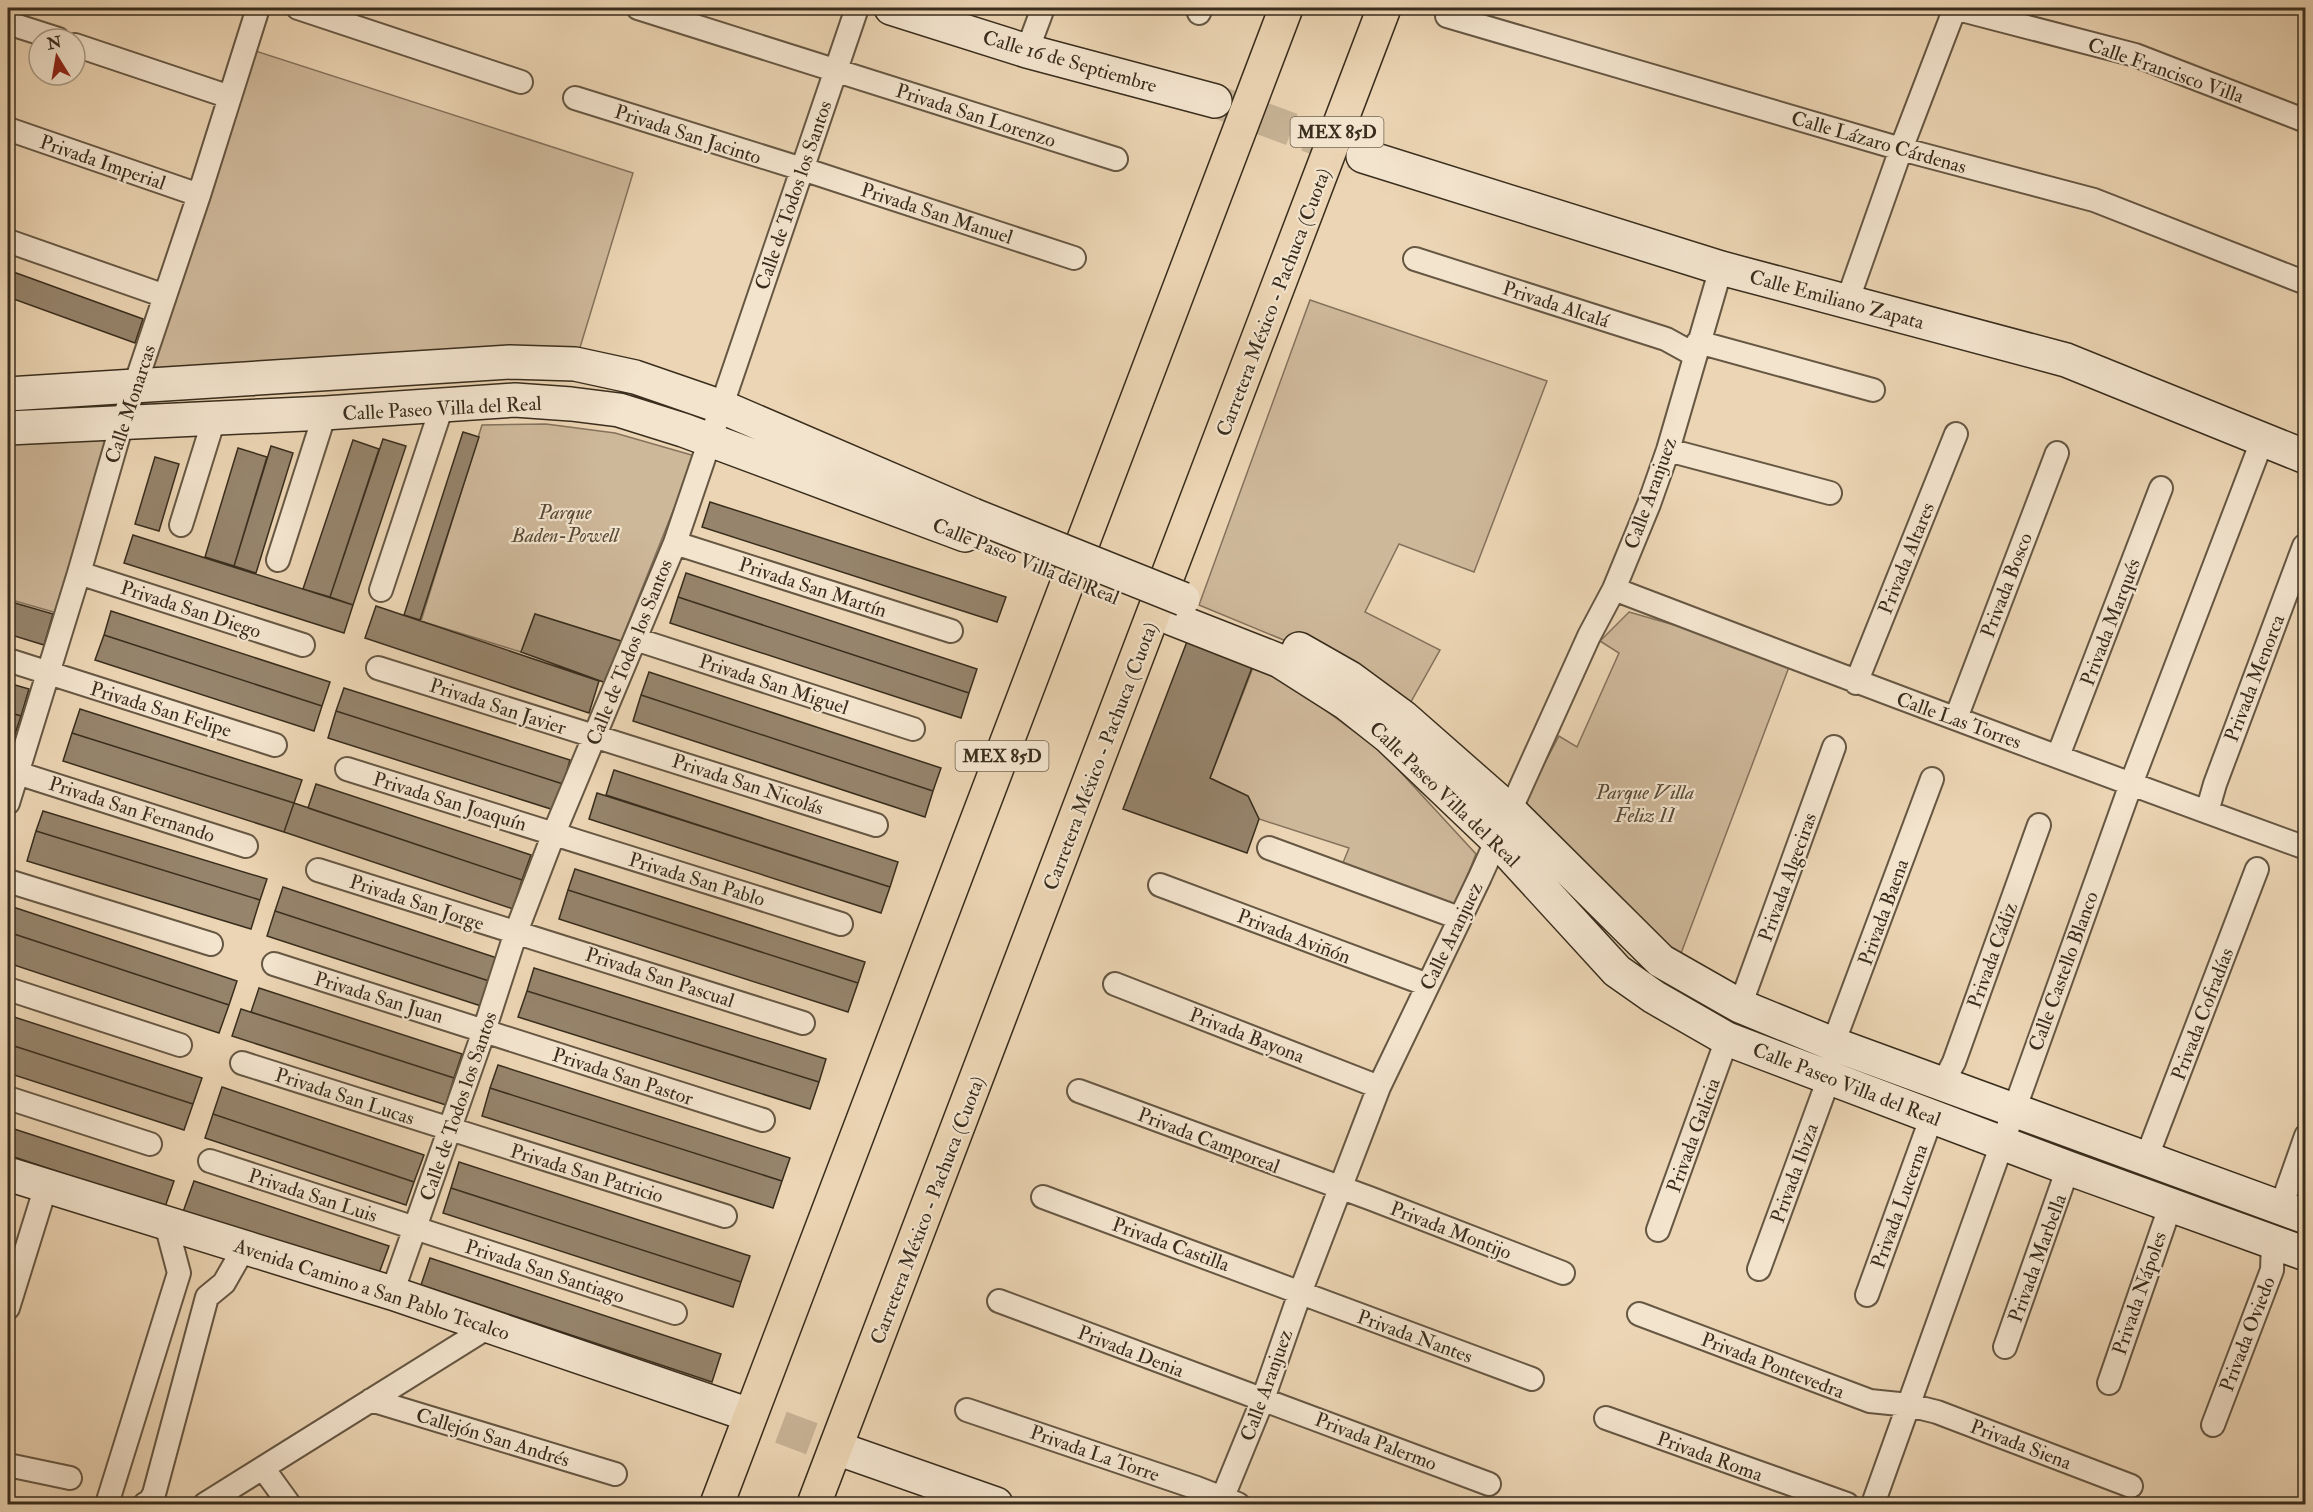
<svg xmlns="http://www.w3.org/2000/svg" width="2313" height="1512" viewBox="0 0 2313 1512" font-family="'IM FELL Double Pica',serif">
<rect width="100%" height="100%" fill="#ecd5b4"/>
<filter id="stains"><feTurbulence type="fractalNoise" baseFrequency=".00333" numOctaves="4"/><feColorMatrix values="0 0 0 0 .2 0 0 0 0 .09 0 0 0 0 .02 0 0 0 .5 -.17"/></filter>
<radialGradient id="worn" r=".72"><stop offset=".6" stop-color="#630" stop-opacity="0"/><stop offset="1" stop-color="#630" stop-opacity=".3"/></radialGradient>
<path fill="#ceb89a" stroke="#84725c" stroke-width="1.5" d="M246,48l387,125 -58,191 -438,17z
M1310,300l237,81 -73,191 -75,-28 -34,68 75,38 -37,66 -117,-75 -87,-36z
M546,424l69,9 80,23 -74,185 -86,-27 -14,38 -100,-31 61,-196z
M120,425l-56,190 -56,-16v-170z
M1629,612l163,47 -112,297 -32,-26 -126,-124 37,-70 18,11 42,-94 -19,-12z
M1254,665l24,10 105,78 93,101 -26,64 -110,-48 9,-22 -90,-29 -11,-23 -38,-18z"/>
<path fill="#96846c" stroke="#392d1d" stroke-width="1.5" d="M8,270l135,49 -8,24 -127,-46z
M463,432l16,5 -59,183 -16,-5z
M383,439l23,7 -53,159 -23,-8z
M353,440l26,9 -49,148 -27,-8z
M271,446l22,7 -37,120 -22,-7z
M238,448l29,9 -33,109 -29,-9z
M155,457l24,7 -20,67 -24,-7z
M710,502l296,95 -9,25 -295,-95z
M133,535l220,70 -9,28 -220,-70z
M686,573l291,96 -8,24 -291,-96z
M678,597l291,96 -8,25 -291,-95z
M8,601l45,13 -9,31 -36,-11z
M376,606l223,75 -10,32 -224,-75z
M111,611l219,71 -8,24 -218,-71z
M535,614l86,27 -15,42 -85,-31z
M104,635l218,71 -8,25 -219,-71z
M1188,639l65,26 -43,113 38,18 11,23 -12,34 -124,-44z
M649,672l292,96 -8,23 -292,-96z
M8,683l21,6 -8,27 -13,-4z
M344,688l226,72 -7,24 -227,-73z
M641,695l292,96 -8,26 -292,-96z
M80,709l222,71 -8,23 -222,-70z
M336,711l227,73 -9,26 -226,-72z
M8,712l13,4 -10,30 -3,-1z
M72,733l222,70 -10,29 -221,-71z
M614,770l284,92 -8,25 -284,-92z
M316,784l215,71 -9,25 -214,-72z
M597,793l293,94 -9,26 -292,-94z
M294,803l228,77 -9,29 -229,-77z
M43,811l224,68 -7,21 -224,-69z
M36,831l224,69 -9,29 -224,-68z
M575,869l290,93 -7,21 -290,-93z
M283,887l214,71 -8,23 -214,-70z
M568,890l290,93 -10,29 -289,-93z
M13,907l224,74 -8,24 -221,-73v-7z
M275,911l214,70 -8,25 -214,-70z
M8,932l221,73 -10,28 -211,-70z
M534,968l292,91 -7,23 -292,-91z
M259,988l203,66 -8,24 -203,-66z
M527,991l292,91 -9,27 -292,-92z
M241,1009l213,69 -8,27 -214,-69z
M8,1015l194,63 -9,26 -185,-60z
M8,1044l185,60 -9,26 -176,-57z
M498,1065l292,93 -8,23 -292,-93z
M222,1087l202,68 -10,27 -201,-68z
M490,1088l292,93 -9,27 -291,-92z
M213,1114l201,68 -8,23 -201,-67z
M8,1127l166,54 -9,26 -157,-52z
M459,1162l291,94 -9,26 -290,-94z
M194,1181l195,65 -11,30 -195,-64z
M451,1188l290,94 -8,25 -290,-94z
M430,1258l291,96 -9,28 -291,-97z"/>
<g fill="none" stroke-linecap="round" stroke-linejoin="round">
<path stroke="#c8b396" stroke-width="33" stroke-dasharray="33 16" stroke-linecap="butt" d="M1215,101l143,53
M735,1410l107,40"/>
<g stroke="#665743" stroke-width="26">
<path id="street" d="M298,8l223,74
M638,8l478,151
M1954,8l181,47 171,66
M1199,13l2,-5
M1447,16l454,133 193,51 212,83
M8,23l50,16
M75,45l155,52
M1027,51l16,-43
M575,98l243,76 256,84
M8,129l191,66
M8,241l157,55
M1415,259l251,80 29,16
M1847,302l54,-153 54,-141
M1698,342l175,48
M1668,450l162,43
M181,525l33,-106
M675,543l276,88
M278,560l47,-147
M79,573l224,72
M1614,589c230,88 460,175 692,259
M381,590l61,-184
M635,639l278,90
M8,660l267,85
M378,668l498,157
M1856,683l100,-249
M1956,718l101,-265
M2058,756l103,-268
M347,769l494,155
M8,770l238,76
M8,803l71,-230 43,-149 77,-229 59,-187
M2207,812l8,-28 89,-238
M1269,848l190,70
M318,870l485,153
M8,881l203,63
M1160,885l268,100
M274,964l489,156
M1115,984l264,103
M8,989l172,56
M1740,1006l94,-259
M1833,1044l99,-265
M242,1063l483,153
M1943,1083l11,-21 85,-237
M1079,1091l293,108 191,74
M8,1098l142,46
M2146,1159l111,-290
M210,1161l465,152
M1043,1197l489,182
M2281,1207l25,-71
M1658,1230l69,-191
M1759,1269l70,-191
M392,1293l92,-262 32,-99 38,-99 121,-290 182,-535
M1867,1295l65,-179
M999,1301c163,62 327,121 490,183
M8,1308l38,-122
M1639,1314l231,87 39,4 28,7 194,74
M2005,1347l63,-179
M2109,1383l62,-179
M371,1400l244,74
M967,1410l230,78 41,16
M1606,1418l241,86
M2213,1425l59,-155 1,-28
M8,1465l62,13
M263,1468l26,36
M107,1504l72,-231 -13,-49
M145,1504l5,-3 4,-7 53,-197 17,-14 20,-35
M205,1504l285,-178
M1220,1504l43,-105 37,-106 79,-206 101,-210 109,-241 25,-47 35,-85 19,-54 53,-182
M1873,1504l258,-720 131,-343"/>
</g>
<g stroke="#392d1d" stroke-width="36">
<path id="secondary" d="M891,8l136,43 188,50
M1363,156l358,112 345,92 240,97
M8,394l502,-32 65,2 60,13 87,30 251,108
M8,428l317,-15 190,-13 56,4 48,6 64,20 282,105
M1173,619l107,42 66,42 43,34 108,103 120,131 37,26 73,42 341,129 238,86
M1299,649l51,29 53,39 107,94 151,150 79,45 93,38 473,173
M8,1174l384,119 343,117
M842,1450l154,54"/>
</g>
<g stroke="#392d1d" stroke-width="36">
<path id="highway" d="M717,1504l569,-1496
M814,1504l570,-1496"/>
</g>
<use href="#street" stroke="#f3e4ce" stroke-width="22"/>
<use href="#secondary" stroke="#f3e4ce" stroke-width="33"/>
<use href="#highway" stroke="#ecd5b4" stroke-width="33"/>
<g stroke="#392d1d" stroke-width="36" stroke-linecap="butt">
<path id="secondary-bridge" d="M973,515l210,84"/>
</g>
<use href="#secondary-bridge" stroke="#f3e4ce" stroke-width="33"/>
</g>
<g text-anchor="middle" stroke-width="4.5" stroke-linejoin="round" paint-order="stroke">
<g fill="#f3e4ce" stroke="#716452" stroke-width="1.5">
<rect x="1290.5" y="117" width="93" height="30" rx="4.5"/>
<rect x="955.5" y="741" width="93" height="30" rx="4.5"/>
</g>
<g font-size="18" font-weight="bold" fill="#392d1d">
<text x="1337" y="138">MEX 85D</text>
<text x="1002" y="762">MEX 85D</text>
</g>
<g font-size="20" fill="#392d1d" stroke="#f3e4ce">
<text transform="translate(1070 61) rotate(16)" y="7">Calle 16 de Septiembre</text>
<text transform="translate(2166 70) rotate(19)" y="7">Calle Francisco Villa</text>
<text transform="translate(976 115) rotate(18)" y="7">Privada San Lorenzo</text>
<text transform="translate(688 134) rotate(18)" y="7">Privada San Jacinto</text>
<text transform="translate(1879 142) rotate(16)" y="7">Calle Lázaro Cárdenas</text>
<text transform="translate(103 162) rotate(19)" y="7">Privada Imperial</text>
<text transform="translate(793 195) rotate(-71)" y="7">Calle de Todos los Santos</text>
<text transform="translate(937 213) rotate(18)" y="7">Privada San Manuel</text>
<text transform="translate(1837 299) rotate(15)" y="7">Calle Emiliano Zapata</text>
<text transform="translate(1273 302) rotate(-69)" y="7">Carretera México - Pachuca (Cuota)</text>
<text transform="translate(1556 304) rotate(18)" y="7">Privada Alcalá</text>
<text transform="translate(130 404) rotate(-72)" y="7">Calle Monarcas</text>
<text transform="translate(442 408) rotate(-3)" y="7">Calle Paseo Villa del Real</text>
<text transform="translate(1650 493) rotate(-70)" y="7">Calle Aranjuez</text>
<text transform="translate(1906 558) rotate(-68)" y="7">Privada Altares</text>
<text transform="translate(1026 561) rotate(22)" y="7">Calle Paseo Villa del Real</text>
<text transform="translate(2006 585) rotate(-69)" y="7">Privada Bosco</text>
<text transform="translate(813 587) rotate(18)" y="7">Privada San Martín</text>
<text transform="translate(191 609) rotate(18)" y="7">Privada San Diego</text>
<text transform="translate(2110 622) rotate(-69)" y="7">Privada Marqués</text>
<text transform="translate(629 652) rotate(-68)" y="7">Calle de Todos los Santos</text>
<text transform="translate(2254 678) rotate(-69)" y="7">Privada Menorca</text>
<text transform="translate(774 684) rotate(18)" y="7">Privada San Miguel</text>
<text transform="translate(498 706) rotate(18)" y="7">Privada San Javier</text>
<text transform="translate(161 709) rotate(17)" y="7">Privada San Felipe</text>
<text transform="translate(1959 720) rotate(20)" y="7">Calle Las Torres</text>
<text transform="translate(1100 756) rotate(-69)" y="7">Carretera México - Pachuca (Cuota)</text>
<text transform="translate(748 784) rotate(18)" y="7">Privada San Nicolás</text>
<text transform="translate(1445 794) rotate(44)" y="7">Calle Paseo Villa del Real</text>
<text transform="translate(450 801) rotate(17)" y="7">Privada San Joaquín</text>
<text transform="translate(132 809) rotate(18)" y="7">Privada San Fernando</text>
<text transform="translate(1787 877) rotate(-70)" y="7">Privada Algeciras</text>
<text transform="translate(697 879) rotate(17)" y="7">Privada San Pablo</text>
<text transform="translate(417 902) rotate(18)" y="7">Privada San Jorge</text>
<text transform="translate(1883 912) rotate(-70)" y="7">Privada Baena</text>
<text transform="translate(1294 936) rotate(21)" y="7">Privada Aviñón</text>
<text transform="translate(1451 936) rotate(-64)" y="7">Calle Aranjuez</text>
<text transform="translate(1992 955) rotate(-70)" y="7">Privada Cádiz</text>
<text transform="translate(2063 971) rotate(-70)" y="7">Calle Castello Blanco</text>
<text transform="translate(660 977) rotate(18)" y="7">Privada San Pascual</text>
<text transform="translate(379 997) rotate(17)" y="7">Privada San Juan</text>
<text transform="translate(2202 1014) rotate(-69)" y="7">Privada Cofradías</text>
<text transform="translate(1247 1035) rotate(21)" y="7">Privada Bayona</text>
<text transform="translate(623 1076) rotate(18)" y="7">Privada San Pastor</text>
<text transform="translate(1847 1084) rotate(21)" y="7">Calle Paseo Villa del Real</text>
<text transform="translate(345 1096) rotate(18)" y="7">Privada San Lucas</text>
<text transform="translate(458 1106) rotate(-71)" y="7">Calle de Todos los Santos</text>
<text transform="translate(1693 1135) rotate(-70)" y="7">Privada Galicia</text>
<text transform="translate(1209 1140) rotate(21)" y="7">Privada Camporeal</text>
<text transform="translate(587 1173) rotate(17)" y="7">Privada San Patricio</text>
<text transform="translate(1794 1173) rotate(-70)" y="7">Privada Ibiza</text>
<text transform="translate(313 1195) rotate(18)" y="7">Privada San Luis</text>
<text transform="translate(1899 1206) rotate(-70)" y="7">Privada Lucerna</text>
<text transform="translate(927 1210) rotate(-69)" y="7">Carretera México - Pachuca (Cuota)</text>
<text transform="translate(1451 1230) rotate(21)" y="7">Privada Montijo</text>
<text transform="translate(1171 1244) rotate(20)" y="7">Privada Castilla</text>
<text transform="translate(2037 1258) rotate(-70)" y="7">Privada Marbella</text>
<text transform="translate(545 1271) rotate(18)" y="7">Privada San Santiago</text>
<text transform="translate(372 1289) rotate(18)" y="7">Avenida Camino a San Pablo Tecalco</text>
<text transform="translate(2139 1293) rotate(-71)" y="7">Privada Nápoles</text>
<text transform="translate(2247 1334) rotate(-69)" y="7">Privada Oviedo</text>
<text transform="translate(1415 1336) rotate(20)" y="7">Privada Nantes</text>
<text transform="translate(1131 1351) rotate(21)" y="7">Privada Denia</text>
<text transform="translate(1773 1365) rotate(21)" y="7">Privada Pontevedra</text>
<text transform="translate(1266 1385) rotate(-70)" y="7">Calle Aranjuez</text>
<text transform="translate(493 1437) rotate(17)" y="7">Callejón San Andrés</text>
<text transform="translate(1376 1441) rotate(21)" y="7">Privada Palermo</text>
<text transform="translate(2021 1444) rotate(21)" y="7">Privada Siena</text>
<text transform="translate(1095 1453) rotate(19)" y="7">Privada La Torre</text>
<text transform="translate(1710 1456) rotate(20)" y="7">Privada Roma</text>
</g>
<g font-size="20" font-style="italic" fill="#574936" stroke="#f3e4ce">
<text x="565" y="519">Parque<tspan x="565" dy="23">Baden-Powell</tspan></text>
<text x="1645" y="799">Parque Villa<tspan x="1645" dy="23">Feliz II</tspan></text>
</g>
</g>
<rect width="2313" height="1512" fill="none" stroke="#ecd5b4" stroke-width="30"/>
<rect x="9" y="9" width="2295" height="1494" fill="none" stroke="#392d1d" stroke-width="3"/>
<rect x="15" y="15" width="2283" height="1482" fill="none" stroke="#392d1d" stroke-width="1.5"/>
<g transform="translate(57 57) rotate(349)"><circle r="28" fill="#f3e4ce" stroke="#a99b87" stroke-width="1.5"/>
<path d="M0-4.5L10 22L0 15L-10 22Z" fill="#8f2418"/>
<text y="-9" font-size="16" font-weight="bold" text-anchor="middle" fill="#392d1d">N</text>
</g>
<rect width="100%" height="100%" filter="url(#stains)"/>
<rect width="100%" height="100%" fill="url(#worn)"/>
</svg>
